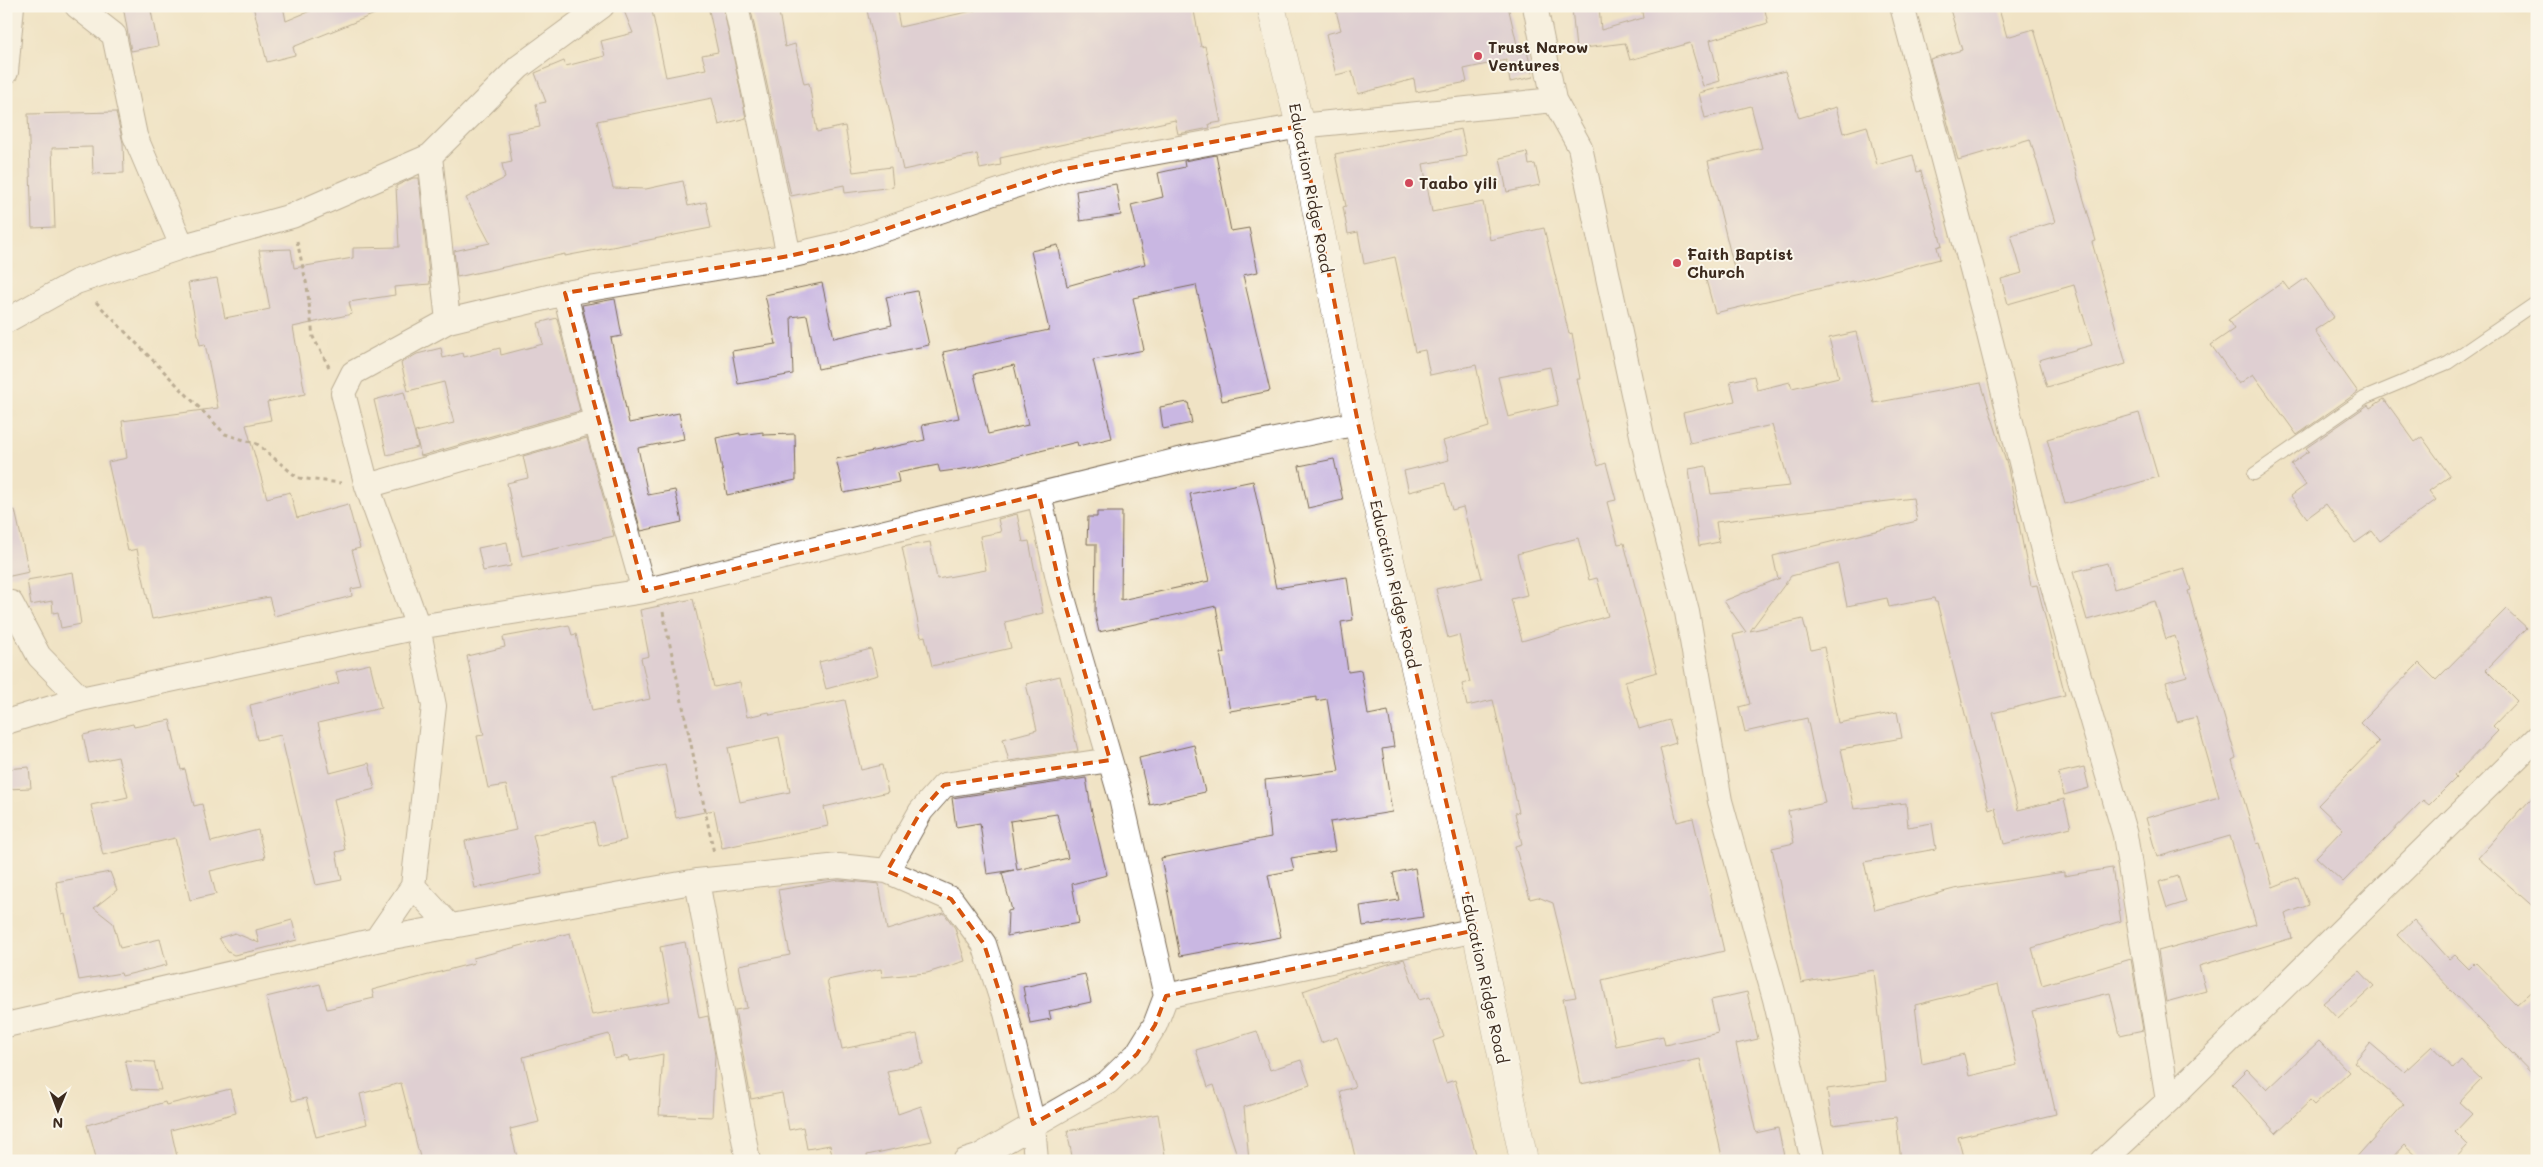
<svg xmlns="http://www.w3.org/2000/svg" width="2543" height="1167" viewBox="0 0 2543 1167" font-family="Mali,sans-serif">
<rect width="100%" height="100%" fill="#fbf7ec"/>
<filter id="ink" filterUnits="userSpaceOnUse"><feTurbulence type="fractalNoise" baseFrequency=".02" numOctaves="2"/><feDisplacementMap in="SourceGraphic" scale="10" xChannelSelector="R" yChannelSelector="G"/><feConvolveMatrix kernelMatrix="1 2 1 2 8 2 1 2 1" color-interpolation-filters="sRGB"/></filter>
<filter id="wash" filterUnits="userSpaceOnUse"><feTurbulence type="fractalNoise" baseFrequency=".0096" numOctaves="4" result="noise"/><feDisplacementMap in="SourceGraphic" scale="20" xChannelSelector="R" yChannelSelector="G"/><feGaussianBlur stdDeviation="1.12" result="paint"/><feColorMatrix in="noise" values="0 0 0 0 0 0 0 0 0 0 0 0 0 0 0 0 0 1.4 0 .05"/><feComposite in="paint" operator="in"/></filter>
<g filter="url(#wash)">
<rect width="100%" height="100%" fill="#f0e3c5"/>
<g id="blocks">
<path fill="#c9b7e2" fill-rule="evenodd" d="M123,6h27l8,40 -27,5z
M253,6h30l3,15 36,-15 70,1 -99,40 2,8 -28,7z
M622,6h29l15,71 40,-8 -4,-14 16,-3 -10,-46h15l23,112 -27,7 -7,-27 -115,23 16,67 33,1 37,-8 5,25 18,-4 5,26 -146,28v-2l-108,23 -3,-26 36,-8 -24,-45 39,-20 -3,-14 10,-2 -5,-29 33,-6 -4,-23 10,-2 -11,-29 29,-12 2,5 39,-10 -4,-15 32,-8z
M750,6h28l7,41 10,-3 9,40 5,-1 8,49 28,-6 8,46 38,-5 2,20 -48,6 -1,-8 -53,11z
M866,6h30l4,21 76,-17 -1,-4h218l8,41 4,-1 16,76 -12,2 1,4 -32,6 -3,-14 -175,38 1,7 -21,4 -3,-15 -74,16z
M1352,6h156l11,47 8,-2 6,26 -23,5 -4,-22 -42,9 3,13 -51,10 -2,-13 -56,15 -6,-23 -16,4 -10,-41 15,-4 -5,-19z
M1599,6l2,24 42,-12 -2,-12h123l4,17 -58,17 10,41 -17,5 -13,-43 -60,17 -5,-17 -49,6 -4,-41z
M1949,6h49l9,31 27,-8 62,212 -4,1 34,122 -79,23 -8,-27 53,-15 -18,-60 -66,19 -7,-25 21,-6 -11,-38 44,-13 -25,-83 -72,21 -28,-101 32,-9z
M1785,71l14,47 37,-11 7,26 24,-7 10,39 36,-10 4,17 4,-1 21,74 -5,2 3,12 -87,23 -1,-1 -137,32 -9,-33 29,-8 -27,-111 54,-13 -11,-42 -46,12 -6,-25z
M116,112l7,31 1,30 -31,1 -1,-27 -40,1 3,79 -23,1 -4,-114z
M1461,129l6,27 -44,8 9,48 51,-10 7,38 54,-12 25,106 3,-1 8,46h-3l13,59 8,28 8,-3 10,37 -9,2 11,42 6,-1 33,129 -32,9 14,48 30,-9 7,23 -16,5 17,74 16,-4 31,133 -122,29 14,66 47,-10 2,9 53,-12 -7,-33 36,-8 11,47 -22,5 20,89 22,-5 7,33h-62l-23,-102 -119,25 -18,-85 13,-2 -23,-94 -15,-6 -8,2 -15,-53 7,-2 -7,-31 4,-1 -26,-112 -26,6 -5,-22 8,-2 -11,-47 -11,3 -12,-49 46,-11 -19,-71 -11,3 -7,-27 -36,9 -5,-21 45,-11 -6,-19 46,-14 -13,-62 -46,10 -5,-25 -10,2 -20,-95 -31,7 -6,-32 -10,2 -5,-27 3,-1 -11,-52zM1550,367l8,38 -50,12 -10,-40zM1578,538l11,42 8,-2 11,38 -86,25 -11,-42 16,-4 -10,-41z
M1527,152l2,13 6,-1 5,21 -33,7 -7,-34z
M1216,155l15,76 18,-3 9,44 -15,3 27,116 -48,10 -26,-116 -63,13 11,52 -51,10 19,78 -34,8 -1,-4 -107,26 -30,4 -2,-7 -41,8 2,9 -55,11 -8,-34 89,-19 -3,-15 37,-7 -16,-66 106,-22 -18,-79 27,-6 9,41 78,-22 -14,-59 32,-8 -5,-24 27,-6 -1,-6zM1014,365l14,60 -40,9 -14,-60z
M413,178h6l11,106 -36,3 1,8 -46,7 3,12 -59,13 12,67 -38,8 4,18 -25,5 21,73 23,-6 7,26 51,-14 12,44 -8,2 10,37 -11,2 1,7 -78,20 -5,-19 -117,22 -15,-70 -9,2 -20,-89 19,-4 -5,-37 96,-13 -13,-64 -5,1 -12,-62 29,-5 8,40 45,-9 -11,-59 32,-1 3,19 59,-10v-10l46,-1 -3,-61z
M1116,184l5,31 -41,6 -4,-30z
M2306,278l28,39 -19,13 3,6 40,56 -61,43 -44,-61 -14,10 -28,-39 23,-16 -6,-9 55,-38 6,8z
M822,283l12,55 58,-13 -6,-28 31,-6 12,54 -111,24 -11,-54 -16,2 2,57 -55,10 -6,-33 44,-7 -11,-49z
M615,299l7,37 -11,2 18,85 50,-10 5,26 -46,9 10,47 27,-5 7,32 -41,9 -32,-113 -27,-113z
M557,318l23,93 -159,45 -6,-24 39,-9 -10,-41 -36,9 -7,-28 16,-9 24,-6 2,10 20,-5 1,4 36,-9 1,7 42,-11 -5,-21z
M1856,332l18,71 107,-20 27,85 23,118 6,-1 28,110 -72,18 25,97 46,-11 7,28 -67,17 -9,-36 -6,2 -52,-208h-2l-1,-4 -45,9 -2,-9 -40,8 -9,-42 -47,12 -41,55 53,-12 8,31 13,-3 14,76 59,-11 5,26 -61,11 13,60 52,-6 2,24 24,-4 4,26 -72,13 11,48 79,-21 110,-17v4l48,-8 9,53 -89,27 10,37 89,-26 12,71 -23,5 -10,-42 -78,18 24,103 -98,23 6,24h-63l-5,-44 -64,8 -5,-36 59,-8 -12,-111 -73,13 -29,-135 22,-5 -6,-32 37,-8 -18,-85 -62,14 -6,-25 11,-3 -17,-69 13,-3 -22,-31 56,-23 -2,1 -5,-23 144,-35 -4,-23 -197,24 3,20 -20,4 -10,-77 17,-3 5,28 79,-8 -18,-61 -82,18 -7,-30 52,-12 -5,-20 24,-5 3,14 33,-8 2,6 47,-11 -10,-39zM1998,984l19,81 -48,11 -5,-22 -42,10 -7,-59z
M404,392l14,55 -31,8 -13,-55z
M2384,399l31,43 7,-5 28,39 -21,15 7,9 -56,41 -8,-10 -17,12 -29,-39 -19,14 -16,-22 15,-11 -15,-21 18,-13 -3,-3 62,-43 2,3z
M1188,402l4,21 -29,6 -3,-22z
M2139,413l19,64 -93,27 -18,-65z
M763,432v3l32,-1 1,46 -69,15 -11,-57 24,-5v2z
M587,438l27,98 -92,20 -15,-73 21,-5 -5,-22z
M1334,459l9,41 -35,8 -9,-42z
M1253,481l23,107 71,-11 6,43 -12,2 7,50 13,-2 7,45 20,-4 6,36 -12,2 10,63 -62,10 5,29 -44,7 3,12 -26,5 13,62 -101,19 -19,-98 110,-21 -6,-57 74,-9 -12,-72 -11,2v-4l-86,14 -10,-58h4l-8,-47 -117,26 -4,-18 1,-70h-9l1,-27h9v-5h25l-1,88 88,-19 -19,-87z
M15,510l14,62 -23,5v-66z
M1017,514l6,28 6,-1 14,72 -38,9 6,26 -79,18 -7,-30 -4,1 -19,-90 28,-5 7,37 49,-9 -6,-34 21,-4 -3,-13z
M507,542l4,24 -28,5 -5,-23z
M2107,563l7,26 70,-21 7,22 -3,1 48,167 -4,2 25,84 3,-1 13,44 25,-10 11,28 -24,9 7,24 -93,28 7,25 -40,11 -8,-51 98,-27 -26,-88 -73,21 -11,-39 73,-21 -23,-80 -19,5 -11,-40 21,-6 -12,-40 -9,3 -11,-38 -68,19 -14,-48z
M73,572l8,52 -20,4 -3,-16 -5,1 -1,-12 -21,4 -4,-25z
M693,599l21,88 26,-5 7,35 22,-5 1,3 75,-15 16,70 21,-5 6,27 -64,15 4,19 -106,22 -8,-38 -38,8 -11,-53 -53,11 14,64 -27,6 -5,-24 -61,13 9,38 -67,15 -10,-47 51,-11 -10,-45 -18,3 -11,-52 7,-1 -17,-79 38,-9 -2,-10 66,-12 3,10 4,-1 16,77 58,-12 -9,-41 8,-2 -9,-46zM779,737l11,55 -50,10 -12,-54z
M2506,609l21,19 -41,42 31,31 -24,25 5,5 -44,45 2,2 -27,27 -6,-5 -80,82 -27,-25 27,-28 -25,-24 61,-63 -19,-19 59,-60 17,17z
M871,649l7,26 -52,14 -7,-27z
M370,664l11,44 -63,15 12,50 39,-10 6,26 -41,10 11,51 -9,2 6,28 -26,5 -35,-150 -24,5 -7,-35 89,-22 -3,-11z
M1060,676l18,75 -69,10 -6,-22 34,-9 -11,-46z
M170,720l11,50 4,-1 9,37 8,-2 9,38 47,-12 7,28 -55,13 6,23 -26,6 -15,-62 -72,17 -12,-50 37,-8 -10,-40 -29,6 -6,-28 50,-11 1,3z
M1194,745l11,47 -55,13 -11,-47z
M29,767l2,21 -25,1v-20z
M2084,767l5,21 -25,7 -6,-22z
M1086,778l5,30 16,67 -35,9 7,39 -72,13 1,-25 4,-1 -10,-37 12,-3 -27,4 -7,-51 -24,4 -4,-29zM1057,814l11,44 -51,12 -7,-49z
M2537,792v118l-59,-52z
M1415,868l8,49 -60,9 -3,-20 39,-6 -6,-27z
M110,872l7,18 -23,18 19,15 7,25 40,-9 7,26 -45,11 -1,-3 -42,7 -14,-66 -3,1 -6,-33z
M2178,876l8,26 -19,6 -8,-26z
M839,880l40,4 8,46 57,-17 11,15 10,33 -38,12 -45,4 -1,-8 -54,11 15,69 75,-15 6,30 -36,7 11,43 23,-8 11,35 -65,14 1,6h-35l-3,-16 -23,4 -4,-22 -14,3 -7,-37 -31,6 -16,-89 12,-2 -8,-43 51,-10 -12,-65z
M292,920l5,20 -36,9 -27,6 -6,-3 -9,-14 16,-5 24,10 -3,-13z
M2414,920l35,39 5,-4 14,14 7,-7 42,43 20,-18v92l-139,-144z
M570,933l22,82 78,-14 -10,-54 25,-5 14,76 9,-2 7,39 -3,62 -53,-2 4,-61 -34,7 -1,-5 -14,3 -5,-25 -86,23 16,65 -29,7 8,32h-97l-20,-78 -41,11 7,30 -51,13 -10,-39 -14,3 -26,-104 54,-13 7,25 47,-11 -2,-8 102,-27 -1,-5z
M1404,959l15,41 11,-3 14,40 -11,4 13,42 9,-3 23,81h-122l-16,-70 15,-4 -18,-50 -16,6 -18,-52 57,-20v2z
M2360,971l14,15 -36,33 -15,-16z
M1085,974l6,28 -42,9 2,8 -21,4 -7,-36z
M1257,1031l13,39 31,-10 9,25 -66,22 5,54h-10l-25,-76 -6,2 -12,-37z
M2319,1041l30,31 -35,33 -4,-4 -34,32 -44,-49 15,-15 20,21z
M2370,1043l34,29 28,-26 21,23 8,-9 20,19 -22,23 13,12 -17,18 13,13 -15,16h-32l-17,-16 -15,16h-36l51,-57 -50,-42z
M125,1060l29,2 7,28 -29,-1z
M230,1089l6,24 -65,17 7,31h-81l-10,-36 78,-23 1,3z
M1158,1114l8,47h-93l-6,-30z"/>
</g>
</g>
<g filter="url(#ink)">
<use href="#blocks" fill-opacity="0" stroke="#7a6b58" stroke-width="1"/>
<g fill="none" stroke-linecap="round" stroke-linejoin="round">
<g stroke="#7a6b58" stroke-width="14">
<path id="lane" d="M2254,474l110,-76 84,-35 89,-61"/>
</g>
<g stroke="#7a6b58" stroke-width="26">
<path id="street" d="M77,6l37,29 21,101 47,110
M736,6l53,250
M1535,6l19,94 26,47 68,316 39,149 33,189 55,198 38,162
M1902,6l82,308 62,248 79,273 43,266
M6,72l6,-66
M430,156l18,165
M565,293l31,128 48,170
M6,321l70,-39 111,-37 105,-29 138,-60 89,-89 83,-61
M367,486l229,-65
M6,602l5,1 28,53 42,43
M6,722l75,-23 337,-72 226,-36 548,-134 166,-34
M887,871l34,-60 23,-26 166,-25
M697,881l51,280
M451,927l-38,-41 21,-180 -16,-79 -51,-141 -24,-93 10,-20 95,-52 117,-28 224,-37 52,-12 224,-75 235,-43 254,-26
M376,940l37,-54
M1166,996l310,-66
M6,1025l370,-85 321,-59 142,-15 48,5 64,28 33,45 22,69 27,111 3,37
M965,1161l13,-4 130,-75 29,-28 18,-29 11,-29 -45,-198 -60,-207 -22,-96
M2103,1161l65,-60 369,-363"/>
</g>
<g stroke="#7a6b58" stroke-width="29">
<path id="secondary" d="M1271,6l29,120 58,297 118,507 48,231"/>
</g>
<path stroke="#7a6b58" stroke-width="3" stroke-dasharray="4 4" stroke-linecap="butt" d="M297,241l10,45 6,51 16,30
M96,302l129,132 32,10 41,34 43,5
M663,612l51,241"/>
<use href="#lane" stroke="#fff" stroke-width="12"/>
<use href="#street" stroke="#fff" stroke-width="24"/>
<use href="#secondary" stroke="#fff" stroke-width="28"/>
</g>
</g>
<path d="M0 0H2543V1167H0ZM1300,126l58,297 118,507 -310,66 -11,29 -18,29 -29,28 -75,42 -27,-111 -22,-69 -33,-45 -64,-28 34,-60 23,-26 166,-25 -49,-169 -22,-96 -395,96 -79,-298 224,-37 52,-12 224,-75z" fill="#f0e3c5" fill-opacity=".55" fill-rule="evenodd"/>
<path fill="none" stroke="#d7540e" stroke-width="4" stroke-dasharray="10 6" stroke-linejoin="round" d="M1300,126l58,297 118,507 -310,66 -11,29 -18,29 -29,28 -75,42 -27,-111 -22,-69 -33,-45 -64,-28 34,-60 23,-26 166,-25 -49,-169 -22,-96 -395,96 -79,-298 224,-37 52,-12 224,-75z"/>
<g fill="#d1495b" stroke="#fbf7ec" stroke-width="2">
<circle cx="1478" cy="56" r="5"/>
<circle cx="1409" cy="183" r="5"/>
<circle cx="1677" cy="263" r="5"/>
</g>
<g text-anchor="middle" stroke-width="4" stroke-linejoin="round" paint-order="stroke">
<g font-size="16" font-weight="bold" fill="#3b2a1e" stroke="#fbf7ec" text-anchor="start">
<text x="1488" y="53">Trust Narow<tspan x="1488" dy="18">Ventures</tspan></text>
<text x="1419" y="189">Taabo yili</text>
<text x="1687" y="260">Faith Baptist<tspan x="1687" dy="18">Church</tspan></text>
</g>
<g font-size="16" fill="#3b2a1e" stroke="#fbf7ec">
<text transform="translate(1311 188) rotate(79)" y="6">Education Ridge Road</text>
<text transform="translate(1395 584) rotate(77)" y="6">Education Ridge Road</text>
<text transform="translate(1485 979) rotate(78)" y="6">Education Ridge Road</text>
</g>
</g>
<rect width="2543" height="1167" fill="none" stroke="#fbf7ec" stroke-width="25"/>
<g transform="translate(58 1110) rotate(181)" stroke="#fbf7ec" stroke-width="4" paint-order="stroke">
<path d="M0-4L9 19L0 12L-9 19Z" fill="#3b2a1e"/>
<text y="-8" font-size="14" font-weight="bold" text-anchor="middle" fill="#3b2a1e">N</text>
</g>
</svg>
